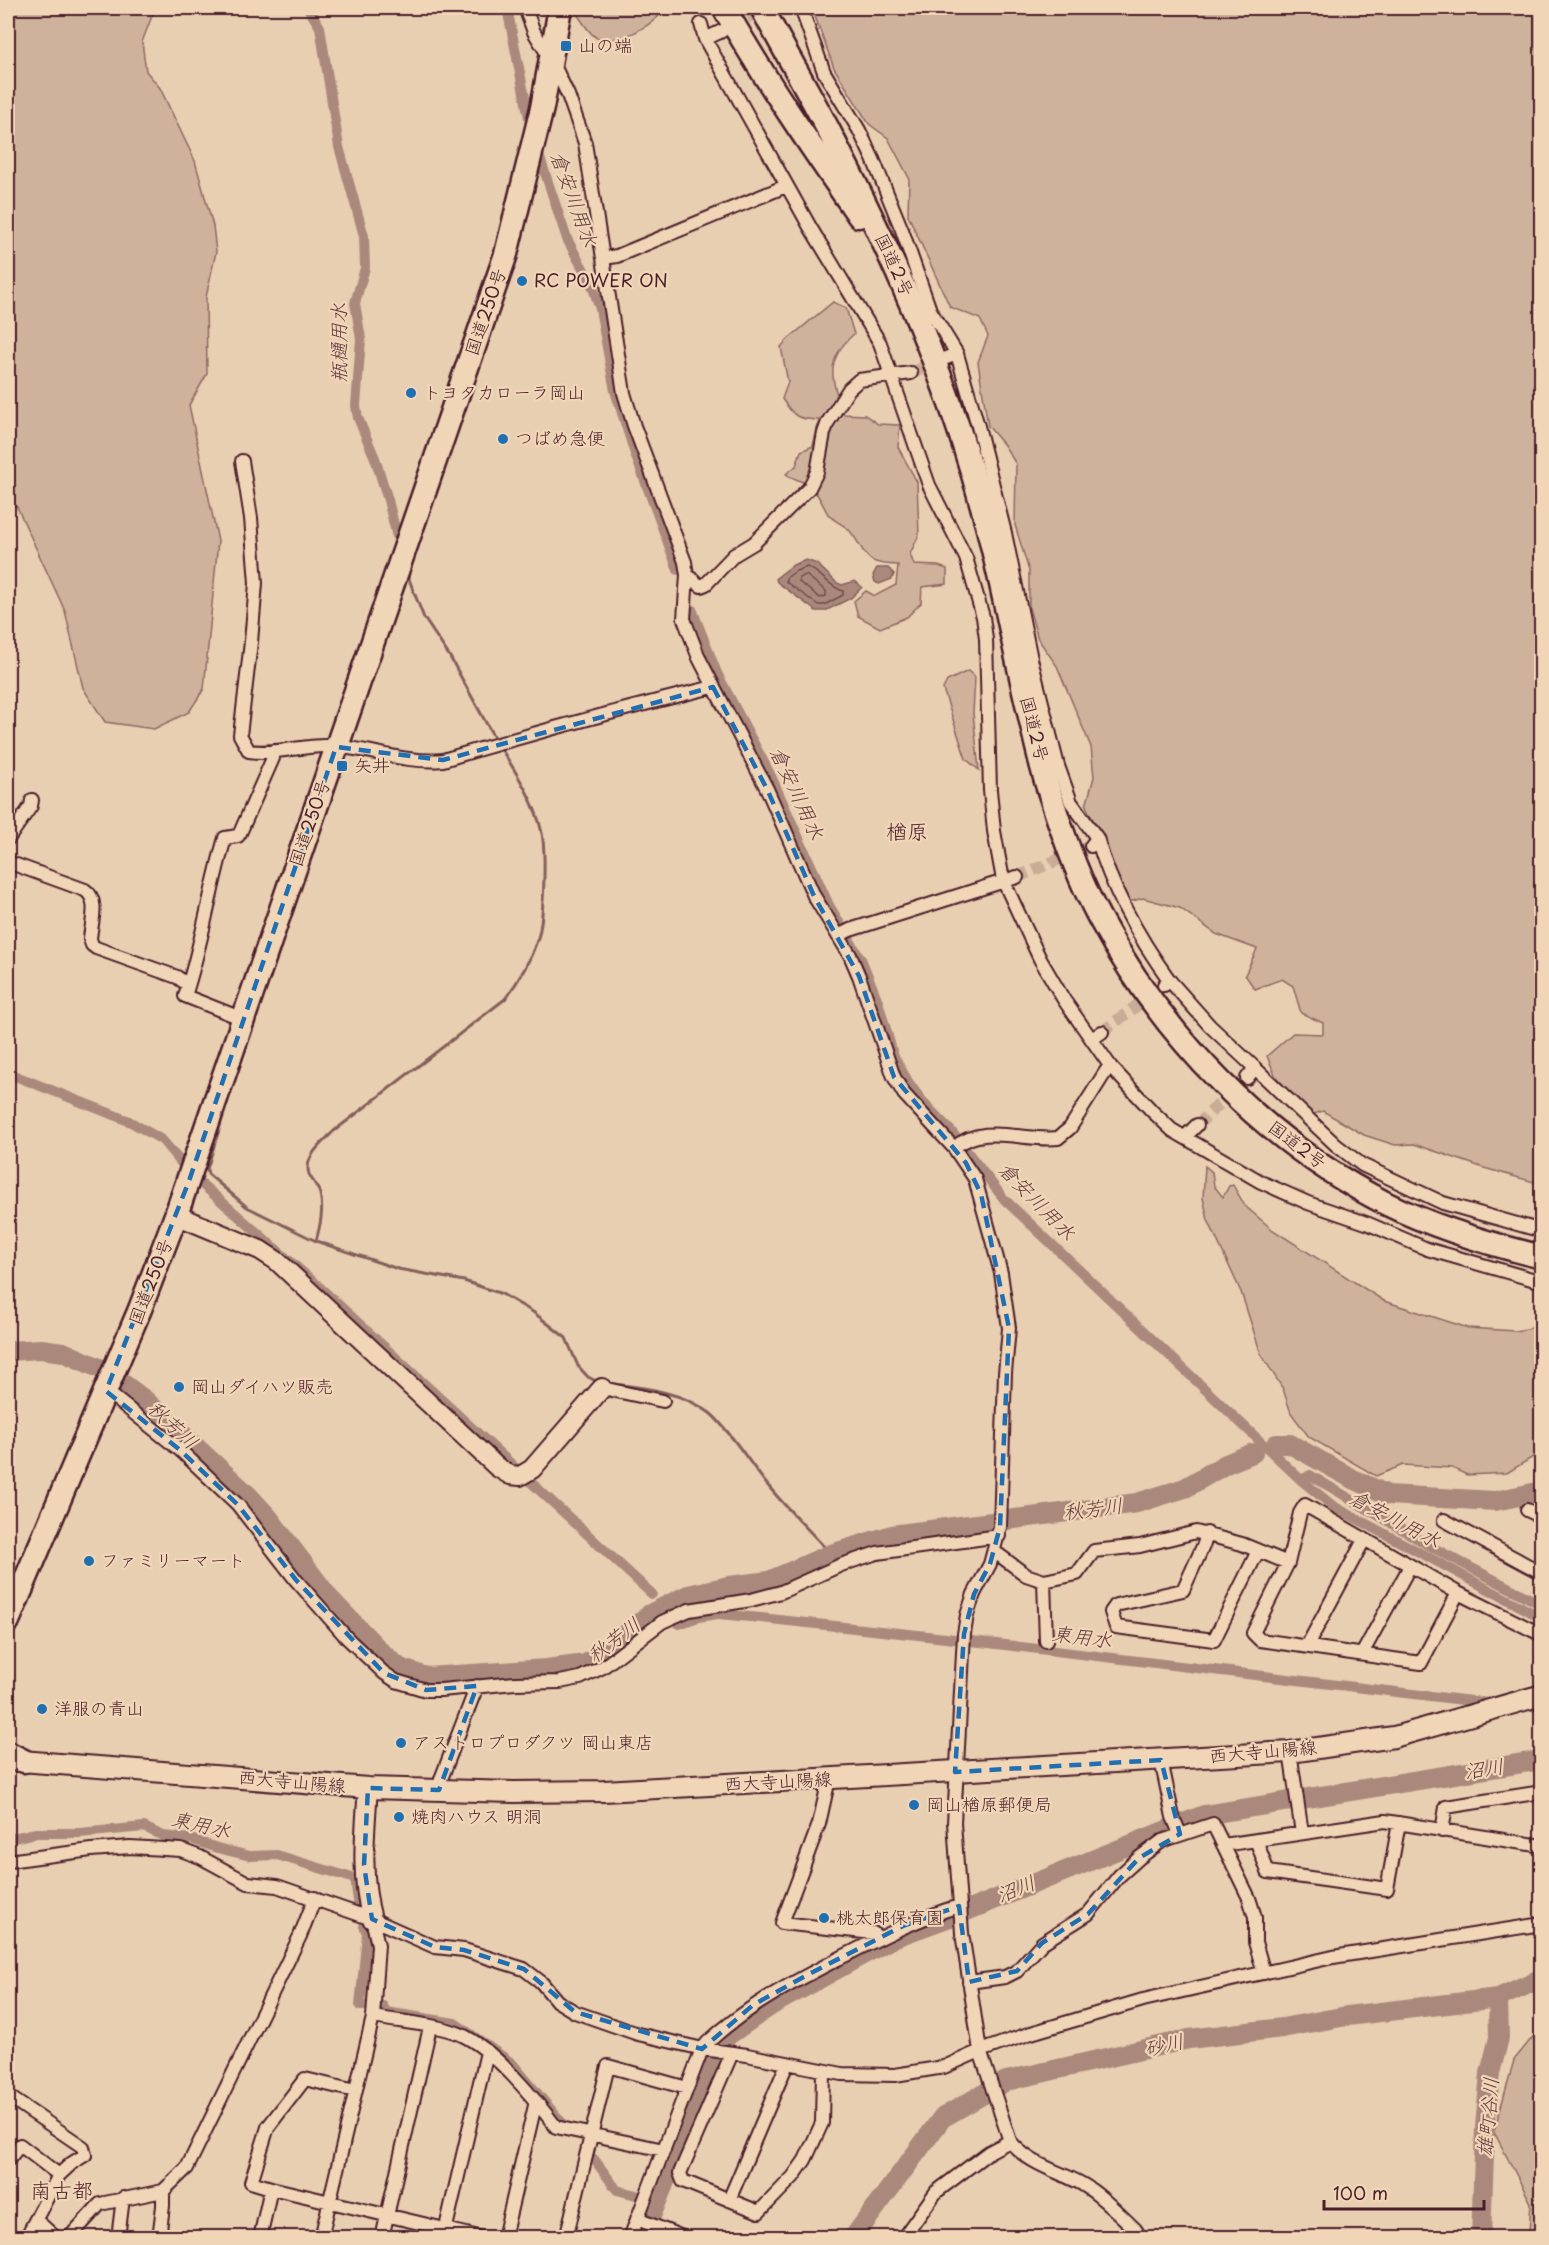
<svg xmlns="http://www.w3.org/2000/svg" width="1549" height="2245" viewBox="0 0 1549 2245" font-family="'Playpen Sans','Klee One',sans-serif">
<rect width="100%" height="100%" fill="#e9cfb1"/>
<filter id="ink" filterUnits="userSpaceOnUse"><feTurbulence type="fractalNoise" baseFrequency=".0167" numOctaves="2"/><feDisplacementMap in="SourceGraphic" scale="12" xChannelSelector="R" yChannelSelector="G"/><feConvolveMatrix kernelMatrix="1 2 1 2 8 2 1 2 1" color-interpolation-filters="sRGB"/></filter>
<g filter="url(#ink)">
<path fill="#cfb29c" stroke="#8c6864" stroke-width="1.5" d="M8,8h147l-13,34 4,29 14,17 35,73 18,65 3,26 -10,45 1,77 -18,31 29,136 -14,148 -15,23 -35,17 -49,-7 -22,-34 -18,-77 -48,-104 -9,-7z
M577,8h87c-5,16 -51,39 -67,30 -8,-4 -15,-18 -21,-25z
M812,8h729v1176l-57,-16 -70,-24 -19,1 -31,-10 -41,-24 -12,4 -35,-38 -9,-21 26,-23 30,1v-11l-22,-10 -8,-27 -11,-7 -27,10 -10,-14 12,-26 -41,-15 -36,-26 -37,-10 -18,5 -22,-63 -17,-34 8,-29 -3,-30 -34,-81 -19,-27 -9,-31v-37l-14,-46 1,-61 -12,-19 -16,-19 -10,-64 10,-26 -8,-17 -30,-12 -42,-92 1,-37 -21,-40 -19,-14 -35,-56z
M833,302l13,6 8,26c-30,26 -23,46 -10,80l21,1 13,9 22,1 -2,22 19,35 2,53 -9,19 4,11 24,1 9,3v15l-25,3 -1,16 -14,14 -27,11 -22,-12 -4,-15 12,-10 9,5 21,-11 2,-20c-37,-1 -29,-10 -48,-34 -6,-7 -17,-10 -22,-17 -6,-10 -11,-24 -21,-30 -7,-4 -14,-5 -21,-10l10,-8 5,-15 12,-5 6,-26c-22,-1 -24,-2 -37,-21l6,-17 -7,-35 7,-8z
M968,671l7,6 -2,36 6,57 -13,-11 -23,-70 4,-8z
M1205,1166l7,6 2,14 9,11 6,-11 4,-1 12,21 28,24 111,71 84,27 48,3 25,-5v126l-34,21 -40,2 -15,-7 -49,-3 -27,11 -67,-39 -18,-24 -8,-24 -22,-35 -20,-62 -33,-72 -5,-22z
M1541,2027v210h-16l4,-5 2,-29 -37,-71 20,-72z"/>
<path fill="#aa897c" stroke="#845f5c" stroke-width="1.5" d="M806,560l11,4 20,19 5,2 13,-4 7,6 -11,11 -26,13h-9l-39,-29 -1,-4 17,-13z
M877,568h11l6,6 -2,5 -13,5 -4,-2 -2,-7z"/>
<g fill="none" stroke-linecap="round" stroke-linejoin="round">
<path stroke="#70494b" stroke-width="1.5" d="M807,567c14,5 21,19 36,24v4l-19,10h-6l-32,-23v-4l10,-7z
M806,575l20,16v5l-6,2 -21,-16v-4z"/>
<path stroke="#845f5c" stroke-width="3" d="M407,574l17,44 26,39 46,84
M298,895l-63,182 -28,92 1,5 39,33 69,34 82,28 66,12 38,13 31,18 33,26 12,28 10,11 10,5
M316,1241c4,-15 8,-31 4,-47 -2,-8 -8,-13 -11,-20 -6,-17 15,-33 25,-43l171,-132c13,-17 26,-40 33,-61 6,-20 8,-84 4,-105 -7,-32 -25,-59 -42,-86
M613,1384c34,4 69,8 97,29 18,15 39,49 55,69 20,25 44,48 66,72"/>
<path stroke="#aa897c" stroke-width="10" d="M308,8l12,19 19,120 25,89 1,32 -10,35 6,36 -5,67 2,12 17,40 13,42 9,37
M507,8l24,120
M537,149l30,90 25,46 8,24 15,82 20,63 43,116
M692,609l25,64 53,101 59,131 33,56 16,40 16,56 15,26 13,18 30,31 52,67 297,281 32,26 209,112
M8,1073l121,48 33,19 21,25
M197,1180l118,103 337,311
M1301,1480l9,-5 118,70 114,60
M675,1619l4,5 19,-7 20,-3 43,4 194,21 533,64
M1535,1707l7,1
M8,1839l28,-6h44l64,-6 19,9 28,3 26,9 33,8 27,-1 72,22 6,2 4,29
M364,2006h-4l7,-73 -3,-7
M383,2006l3,6 69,11 57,40 51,61
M594,2159l23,31 19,5
M655,2200l2,1"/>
<path stroke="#aa897c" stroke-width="20" d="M8,1351l33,-2 22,3 43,19 39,29 103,95 21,23 61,81 49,51 21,18 26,9 120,-8 40,-5 20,-13 44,-37 38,-19 41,-9 40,-5 62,-27 61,-19 245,-32 48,-15 41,-24 27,-11
M1276,1444h14l61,34 37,17 107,6 47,-10
M642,2238l73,-179 12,-23 45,-31 123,-68 74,-27 235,-95 338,-55
M853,2238l89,-120 64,-37 183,-42 93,-11 65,-12 151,-18 44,-20
M1481,2238l4,-111 5,-54 9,-35 -1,-40"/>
<path stroke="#c9ac96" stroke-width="12" stroke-dasharray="12 6" stroke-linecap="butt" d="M731,26l34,-18
M911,373l28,-12
M1017,877l74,-31
M1102,1032l49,-37
M1197,1125l50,-47"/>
<g stroke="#4a1f2b" stroke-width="16">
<path id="street" d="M525,8l9,24 18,29 16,34 17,48 39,250 10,33 51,136 2,13 -3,44 15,39 68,131 47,107 36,59 9,21 35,101 10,17 50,54 21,31 26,94 8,55 -4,45 -5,154 -10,37 -16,30 -7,21 -3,19 -10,189 8,110 18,118 30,90c18,23 46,29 72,43 19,11 37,30 53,45l6,9
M801,8l23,64 35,58 14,29 29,71 28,80 27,44 -11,4
M701,24l4,15 17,-8
M705,39l105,188 70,116 49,142 37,73 17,59 3,22 4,151 4,41 9,49 37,79 24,41 47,67 41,44 20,19 89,52 47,21 61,21 58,25 115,33
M604,258l13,-2 169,-70
M957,354l21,72 27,107 26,126 27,107 13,36 26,36
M242,461l9,57 5,65 -5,59 -11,93 9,16c26,4 53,-6 79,-5 39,1 76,18 115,14 90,-27 180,-51 270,-73
M687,575c6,3 9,9 14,11l5,-2 28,-29 20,-12 55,-55 8,-16 7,-39 4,-11 21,-33 10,-9 52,-7
M8,839l23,-33 1,-6
M1091,846l6,-8c15,52 41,99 73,143
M8,862l77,28c15,10 6,33 5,49l2,6 4,3 81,29 11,8
M838,936l12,-6 167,-53
M1164,985l6,-4 40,45 45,42 -8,10
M243,1019l-58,-23c17,-52 25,-106 40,-158l13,-2 2,-3 33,-75v-7
M1092,1039l10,-7
M1255,1068l81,77 26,20 81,38 99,28
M1186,1136l11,-11
M954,1148c29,-26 70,-6 104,-10l12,-10 36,-57 5,-4
M602,1388l61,13
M106,1391l74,59 58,55 58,75 51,58 37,35 12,8 30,9h15l74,-7 45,-1 20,-4 23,-11 59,-45 27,-12 62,-10 30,-8 60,-27 36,-12 122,-17
M1527,1510l15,7
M1444,1520l98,53
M1207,1533l-3,11 -21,46 -67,15 -5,7 5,15 98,13 44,-89
M995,1552l31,23 18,6 33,-7 17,-23 46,-5 56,-14 46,12 46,19
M1044,1581l2,60
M1458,1593l-37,70 -161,-23 -7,-7 35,-70 12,-50 5,-8 153,88 84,42
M1307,1646l57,-106
M1362,1654l48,-88
M1290,1752l12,81
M1161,1760l12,57 7,17
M829,1779l-10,45 -37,99 91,10 6,5
M439,1790l2,-11 36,-93
M1442,1831l4,-24 96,-15
M1256,1840l12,32 119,17 12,-66
M1223,1845l162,-24 157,25
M8,1861l83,-11 39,-3 51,3 19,7 48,26 29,3 95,33 63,28 29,3 60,19 17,13 16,19 18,11 63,22 65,15 44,6 95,19 53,1 49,-8 36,-16 51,-18 112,-33 190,-43 209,-33
M969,1982l36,-5 12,-6 25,-28 46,-29 31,-38 20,-18 23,-17 51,-17 36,74 6,19v25l9,31
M373,2017c27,5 62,7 87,17 33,14 75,65 96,93l108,23
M732,2053l-52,120 3,8 76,31 34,-35 12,-17 17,-37 1,-52
M8,2096l75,51 2,8 -13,8 -13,12
M8,2160l12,-15 39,30 -33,63
M271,2188l-20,-6 17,-55 37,-48 50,12
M729,2200l58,-136
M637,2219l48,19
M36,2220l20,18
M444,2236l43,-184
M69,2238l31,-34 63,-13 24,-23 113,-232 15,-38
M118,2238l5,-40
M159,2238l4,-32v-15
M260,2238l11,-50 212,50
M321,2238l52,-221 5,-72 -6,-26
M382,2238l48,-211
M504,2238l32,-137
M566,2238l42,-172 79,22
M630,2238l72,-189 5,-6c40,-37 83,-59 131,-84 40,-20 78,-40 121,-53
M903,2238l33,-46 53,-40 21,-11"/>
</g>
<g stroke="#4a1f2b" stroke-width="22">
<path id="secondary" d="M176,1215l84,35 17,11 220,206 13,8 10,1 12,-7 70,-81
M368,1788c-3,43 -8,89 4,131"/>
</g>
<g stroke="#4a1f2b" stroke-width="24">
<path id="primary" d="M8,1760l360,28 146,4 90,-1 686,-39 104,-15 148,-42"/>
</g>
<g stroke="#4a1f2b" stroke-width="27">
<path id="highway" d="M724,8c41,72 88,140 135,208
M762,8c24,46 51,90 74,137 53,104 101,210 135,323 23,74 37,151 54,227 8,33 14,67 25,99 13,41 28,84 49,123 64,120 166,225 288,287 49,24 102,40 155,53
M8,1621l132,-312 36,-94 330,-961 36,-146 18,-100
M8,1753l16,8"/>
</g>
<use href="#street" stroke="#f0d6b7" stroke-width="12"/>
<use href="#secondary" stroke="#f0d6b7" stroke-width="18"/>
<use href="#primary" stroke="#f0d6b7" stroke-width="20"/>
<use href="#highway" stroke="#f0d6b7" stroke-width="22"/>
</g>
</g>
<path fill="none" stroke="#1f6fb2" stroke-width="4.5" stroke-dasharray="12 8" stroke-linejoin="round" d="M713,687l54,102 47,107 45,80 35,101 72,86 15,31 28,134 -9,199 -10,37 -16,30 -10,40 -9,138 206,-12 19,74 -41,24 -51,56 -46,29 -25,28 -48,11 -10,-76 -56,20 -96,49 -54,30 -51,44 -127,-37 -51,-43 -60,-19 -29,-3 -63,-28 -8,-54 4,-77 71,2 38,-104 -51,4 -42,-17 -88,-93 -58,-75 -58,-55 -74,-59 83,-210 147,-434 107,13z"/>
<g fill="#1f6fb2" stroke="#f0d6b7" stroke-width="2">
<rect x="560" y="40" width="12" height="12" rx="3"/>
<circle cx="522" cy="281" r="6"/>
<circle cx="411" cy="393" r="6"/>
<circle cx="503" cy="439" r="6"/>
<rect x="336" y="760" width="12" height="12" rx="3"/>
<circle cx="179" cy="1387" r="6"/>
<circle cx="89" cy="1561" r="6"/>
<circle cx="42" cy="1709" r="6"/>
<circle cx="401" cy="1743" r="6"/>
<circle cx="914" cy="1805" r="6"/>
<circle cx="399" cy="1817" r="6"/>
<circle cx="824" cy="1918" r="6"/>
</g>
<g text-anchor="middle" stroke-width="4.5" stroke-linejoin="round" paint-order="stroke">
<g font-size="18" fill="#4a1f2b" stroke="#f0d6b7" text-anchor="start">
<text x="578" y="52">山の端</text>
<text x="534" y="287">RC POWER ON</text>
<text x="423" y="399">トヨタカローラ岡山</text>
<text x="515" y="445">つばめ急便</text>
<text x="354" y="772">矢井</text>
<text x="191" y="1393">岡山ダイハツ販売</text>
<text x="101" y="1567">ファミリーマート</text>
<text x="54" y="1715">洋服の青山</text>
<text x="413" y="1749">アストロプロダクツ 岡山東店</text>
<text x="926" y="1811">岡山楢原郵便局</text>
<text x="411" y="1823">焼肉ハウス 明洞</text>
<text x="836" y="1924">桃太郎保育園</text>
</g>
<g font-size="18" fill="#4a1f2b" stroke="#f0d6b7">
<text transform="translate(894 265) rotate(65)" y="6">国道2号</text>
<text transform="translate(486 312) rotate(-71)" y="6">国道250号</text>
<text transform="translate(1034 729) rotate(76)" y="6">国道2号</text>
<text transform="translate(310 823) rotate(-71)" y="6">国道250号</text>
<text transform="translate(1297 1145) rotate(37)" y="6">国道2号</text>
<text transform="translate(151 1282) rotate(-69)" y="6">国道250号</text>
<text transform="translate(1263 1752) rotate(-5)" y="6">西大寺山陽線</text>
<text transform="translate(292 1782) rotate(5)" y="6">西大寺山陽線</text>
<text transform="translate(778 1782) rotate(-3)" y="6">西大寺山陽線</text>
</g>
<g font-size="20" font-style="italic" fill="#623a3f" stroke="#f0d6b7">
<text transform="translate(574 199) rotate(70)" y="7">倉安川用水</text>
<text transform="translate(339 343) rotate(-90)" y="7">瓶樋用水</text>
<text transform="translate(797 793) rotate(65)" y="7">倉安川用水</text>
<text transform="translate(1037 1201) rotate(46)" y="7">倉安川用水</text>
<text transform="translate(173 1425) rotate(43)" y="7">秋芳川</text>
<text transform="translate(1093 1509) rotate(-7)" y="7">秋芳川</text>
<text transform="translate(1395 1519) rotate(28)" y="7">倉安川用水</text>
<text transform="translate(1082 1637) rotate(7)" y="7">東用水</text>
<text transform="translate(614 1640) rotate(-37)" y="7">秋芳川</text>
<text transform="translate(1484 1769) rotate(-9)" y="7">沼川</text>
<text transform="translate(201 1825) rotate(13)" y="7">東用水</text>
<text transform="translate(1016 1889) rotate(-22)" y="7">沼川</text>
<text transform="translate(1164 2045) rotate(-12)" y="7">砂川</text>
<text transform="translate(1488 2117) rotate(-85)" y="7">雄町谷川</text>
</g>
<g font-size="21" fill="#4a1f2b" stroke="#f0d6b7">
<text x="907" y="839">楢原</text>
<text x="62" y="2198">南古都</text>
</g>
</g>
<rect width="1549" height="2245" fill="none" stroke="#f0d6b7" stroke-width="30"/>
<rect x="15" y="15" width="1519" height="2215" fill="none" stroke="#4a1f2b" stroke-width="2" filter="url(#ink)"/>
<path d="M1324 2200v9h160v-9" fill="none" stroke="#4a1f2b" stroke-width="3"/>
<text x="1333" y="2200" font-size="18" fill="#4a1f2b" stroke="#f0d6b7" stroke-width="4.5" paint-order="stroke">100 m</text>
</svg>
